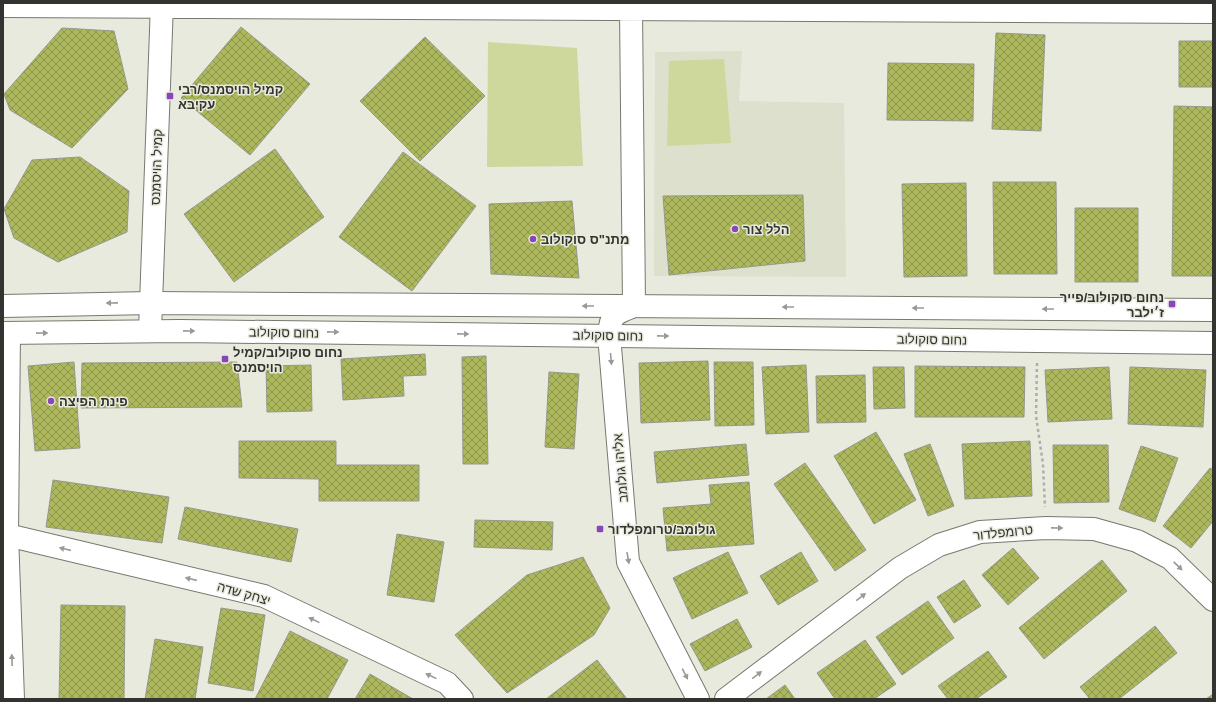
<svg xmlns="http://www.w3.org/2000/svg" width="1216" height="702" viewBox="0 0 1216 702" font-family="Helvetica,Heebo,sans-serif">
<defs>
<pattern id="building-cross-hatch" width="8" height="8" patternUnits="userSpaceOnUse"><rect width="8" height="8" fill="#acb85b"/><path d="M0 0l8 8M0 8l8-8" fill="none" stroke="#8d964c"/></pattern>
</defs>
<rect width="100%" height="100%" fill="#e8eade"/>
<path fill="#dce0cc" d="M742,51l-3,50 105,2 2,174 -192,-1 1,-224z"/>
<path fill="#ced79c" d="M488,42l89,6 6,118 -96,1z
M724,59l7,84 -64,3 2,-85z"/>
<path fill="url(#building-cross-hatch)" stroke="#95988c" d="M241,27l69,57 -60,71 -69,-57z
M62,28l52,3 14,58 -56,59 -62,-38 -6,-16z
M996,33l49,2 -4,96 -49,-2z
M425,37l60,59 -65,65 -60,-60z
M1179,41h34v46h-34z
M888,63l86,1 -1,57 -86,-1z
M1174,106l39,1v169h-41z
M275,149l49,68 -90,65 -50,-68z
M403,152l73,54 -64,85 -73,-54z
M80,157l49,34 -2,41 -69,30 -44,-24 -10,-29 28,-49z
M993,182h63l1,92h-63z
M966,183l1,93 -63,1 -2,-93z
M803,195l2,66 -136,14 -6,-79z
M572,201l7,77 -88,-4 -2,-70z
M1075,208h63v74h-63z
M425,354l1,21 -23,1 1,20 -61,4 -2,-41z
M486,356l2,108h-25l-1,-107z
M708,361l2,59 -69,3 -2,-60z
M74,362l6,86 -45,3 -7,-85z
M237,362l5,45 -161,1 1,-45z
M714,362h39l1,63 -39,1z
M311,365l1,46 -45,1 -1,-46z
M806,365l3,67 -43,2 -4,-67z
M915,366l110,1 -1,50h-109z
M873,367h31l1,41 -31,1z
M1109,367l3,52 -64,3 -3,-52z
M1130,367l76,3 -3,57 -75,-3z
M549,372l30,2 -5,75 -29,-2z
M865,375l1,47 -49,1 -1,-47z
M876,432l40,68 -42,24 -40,-68z
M239,441h97v24h83v36h-100v-22l-80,-1z
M1030,441l2,55 -67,3 -3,-55z
M746,444l3,31 -92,8 -3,-31z
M930,444l24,62 -26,10 -24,-62z
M1053,445h55l1,57 -55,1z
M1141,446l37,12 -23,64 -36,-13z
M805,463l61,87 -31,21 -61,-87z
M1210,468l3,2v51l-22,27 -28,-22z
M53,480l116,17 -7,46 -116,-16z
M749,482l5,62 -87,7 -4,-43 48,-4 -2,-19z
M185,507l113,22 -7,33 -113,-23z
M475,520l78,2 -1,28 -78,-3z
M397,534l47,8 -10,60 -47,-7z
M1013,548l26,30 -31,27 -26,-30z
M728,552l20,41 -56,26 -19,-41z
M801,552l17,29 -40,24 -18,-29z
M583,557l27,51 -16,27 -87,58 -52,-58 72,-60z
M1102,560l25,31 -83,68 -25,-31z
M964,580l17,26 -27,17 -17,-26z
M928,601l26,37 -52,37 -26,-38z
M61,605l64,1 -1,93h-65z
M221,608l44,7 -12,76 -45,-8z
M737,619l15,28 -47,24 -15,-27z
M1155,626l22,27 -58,46h-29l-10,-12z
M290,631l58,29 -21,39h-72z
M155,639l48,8 -8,52h-50z
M865,640l31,44 -22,15h-39l-18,-26z
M988,651l19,26 -31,22h-28l-10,-13z
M597,660l30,39h-81z
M370,674l43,25h-58z
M785,685l10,14h-29z
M1213,694v5h-7z"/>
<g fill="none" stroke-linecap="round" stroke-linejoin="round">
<g stroke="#77796e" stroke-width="24">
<path id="minor" d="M3,6l1210,6
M631,9l3,297c-18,7 -24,8 -25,29l19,227 70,137
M150,331l12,-328
M9,333l-2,202 6,164
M7,535l257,61 183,87 15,16
M726,699l174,-131 39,-23 41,-13 66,-4 48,1 43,12 33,17 43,42"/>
</g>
<g stroke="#77796e" stroke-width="24">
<path id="major" d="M3,306l148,-3 1062,7
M3,333l177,-2 1033,12"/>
</g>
<path stroke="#adaea5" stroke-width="2.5" stroke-dasharray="3 3" stroke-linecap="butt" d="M1037,363l-1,53 7,48 2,43"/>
<use href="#minor" stroke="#fff" stroke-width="22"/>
<use href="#major" stroke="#fff" stroke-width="22"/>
</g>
<defs><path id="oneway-solid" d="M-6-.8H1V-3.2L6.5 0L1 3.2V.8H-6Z"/></defs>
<g fill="#999a97">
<use href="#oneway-solid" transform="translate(112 303) rotate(179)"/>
<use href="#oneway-solid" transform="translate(588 306) rotate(-180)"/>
<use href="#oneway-solid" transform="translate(788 307) rotate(-180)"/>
<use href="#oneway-solid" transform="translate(918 308) rotate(-180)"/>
<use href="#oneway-solid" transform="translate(1048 309) rotate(-180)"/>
<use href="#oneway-solid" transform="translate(189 331) rotate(1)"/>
<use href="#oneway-solid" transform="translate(333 332) rotate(1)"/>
<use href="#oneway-solid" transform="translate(42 333) rotate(-1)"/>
<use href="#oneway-solid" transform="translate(463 334) rotate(1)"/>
<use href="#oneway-solid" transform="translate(663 336) rotate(1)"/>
<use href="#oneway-solid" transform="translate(611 359) rotate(85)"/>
<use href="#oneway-solid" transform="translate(1057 528) rotate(1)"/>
<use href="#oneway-solid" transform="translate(65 549) rotate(-167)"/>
<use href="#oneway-solid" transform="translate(628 558) rotate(80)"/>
<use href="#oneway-solid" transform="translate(1178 566) rotate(44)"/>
<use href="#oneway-solid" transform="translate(191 579) rotate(-167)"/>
<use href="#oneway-solid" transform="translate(861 597) rotate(-37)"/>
<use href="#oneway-solid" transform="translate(314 620) rotate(-154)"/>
<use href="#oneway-solid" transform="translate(12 660) rotate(-92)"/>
<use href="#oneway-solid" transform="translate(685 674) rotate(63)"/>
<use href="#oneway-solid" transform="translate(757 675) rotate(-37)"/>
<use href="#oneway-solid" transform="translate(431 676) rotate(-154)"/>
</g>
<g fill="#8945b9" stroke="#e8eade" stroke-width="1.5">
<rect x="166" y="92" width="8" height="8" rx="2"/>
<circle cx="735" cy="229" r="4"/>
<circle cx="533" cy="239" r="4"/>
<rect x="1168" y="300" width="8" height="8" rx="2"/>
<rect x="221" y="355" width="8" height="8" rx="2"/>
<circle cx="51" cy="401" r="4"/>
<rect x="596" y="525" width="8" height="8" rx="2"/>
</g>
<g text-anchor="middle" stroke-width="3" stroke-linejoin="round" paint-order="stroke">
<g font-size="13" font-weight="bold" fill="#33342f" stroke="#e8eade" text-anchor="start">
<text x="178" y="94">קמיל הויסמנס/רבי<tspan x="178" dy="15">עקיבא</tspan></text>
<text x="743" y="234">הלל צור</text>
<text x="541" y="244">מתנ"ס סוקולוב</text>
<text x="1164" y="302" text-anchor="end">נחום סוקולוב/פייר<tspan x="1164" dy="15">ז׳ילבר</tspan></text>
<text x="233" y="357">נחום סוקולוב/קמיל<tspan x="233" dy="15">הויסמנס</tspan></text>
<text x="59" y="406">פינת הפיצה</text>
<text x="608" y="534">גולומב/טרומפלדור</text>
</g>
<g font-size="13" fill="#33342f" stroke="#e8eade">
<text transform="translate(156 167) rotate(-88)" y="5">קמיל הויסמנס</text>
<text transform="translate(284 332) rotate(1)" y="5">נחום סוקולוב</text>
<text transform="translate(608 335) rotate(1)" y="5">נחום סוקולוב</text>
<text transform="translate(932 339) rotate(1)" y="5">נחום סוקולוב</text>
<text transform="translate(620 468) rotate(-95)" y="5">אליהו גולומב</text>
<text transform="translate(1003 532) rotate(-6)" y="5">טרומפלדור</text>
<text transform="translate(244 593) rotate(16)" y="5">יצחק שדה</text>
</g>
</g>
<rect width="1216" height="702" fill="none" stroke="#33342f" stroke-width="8"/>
</svg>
